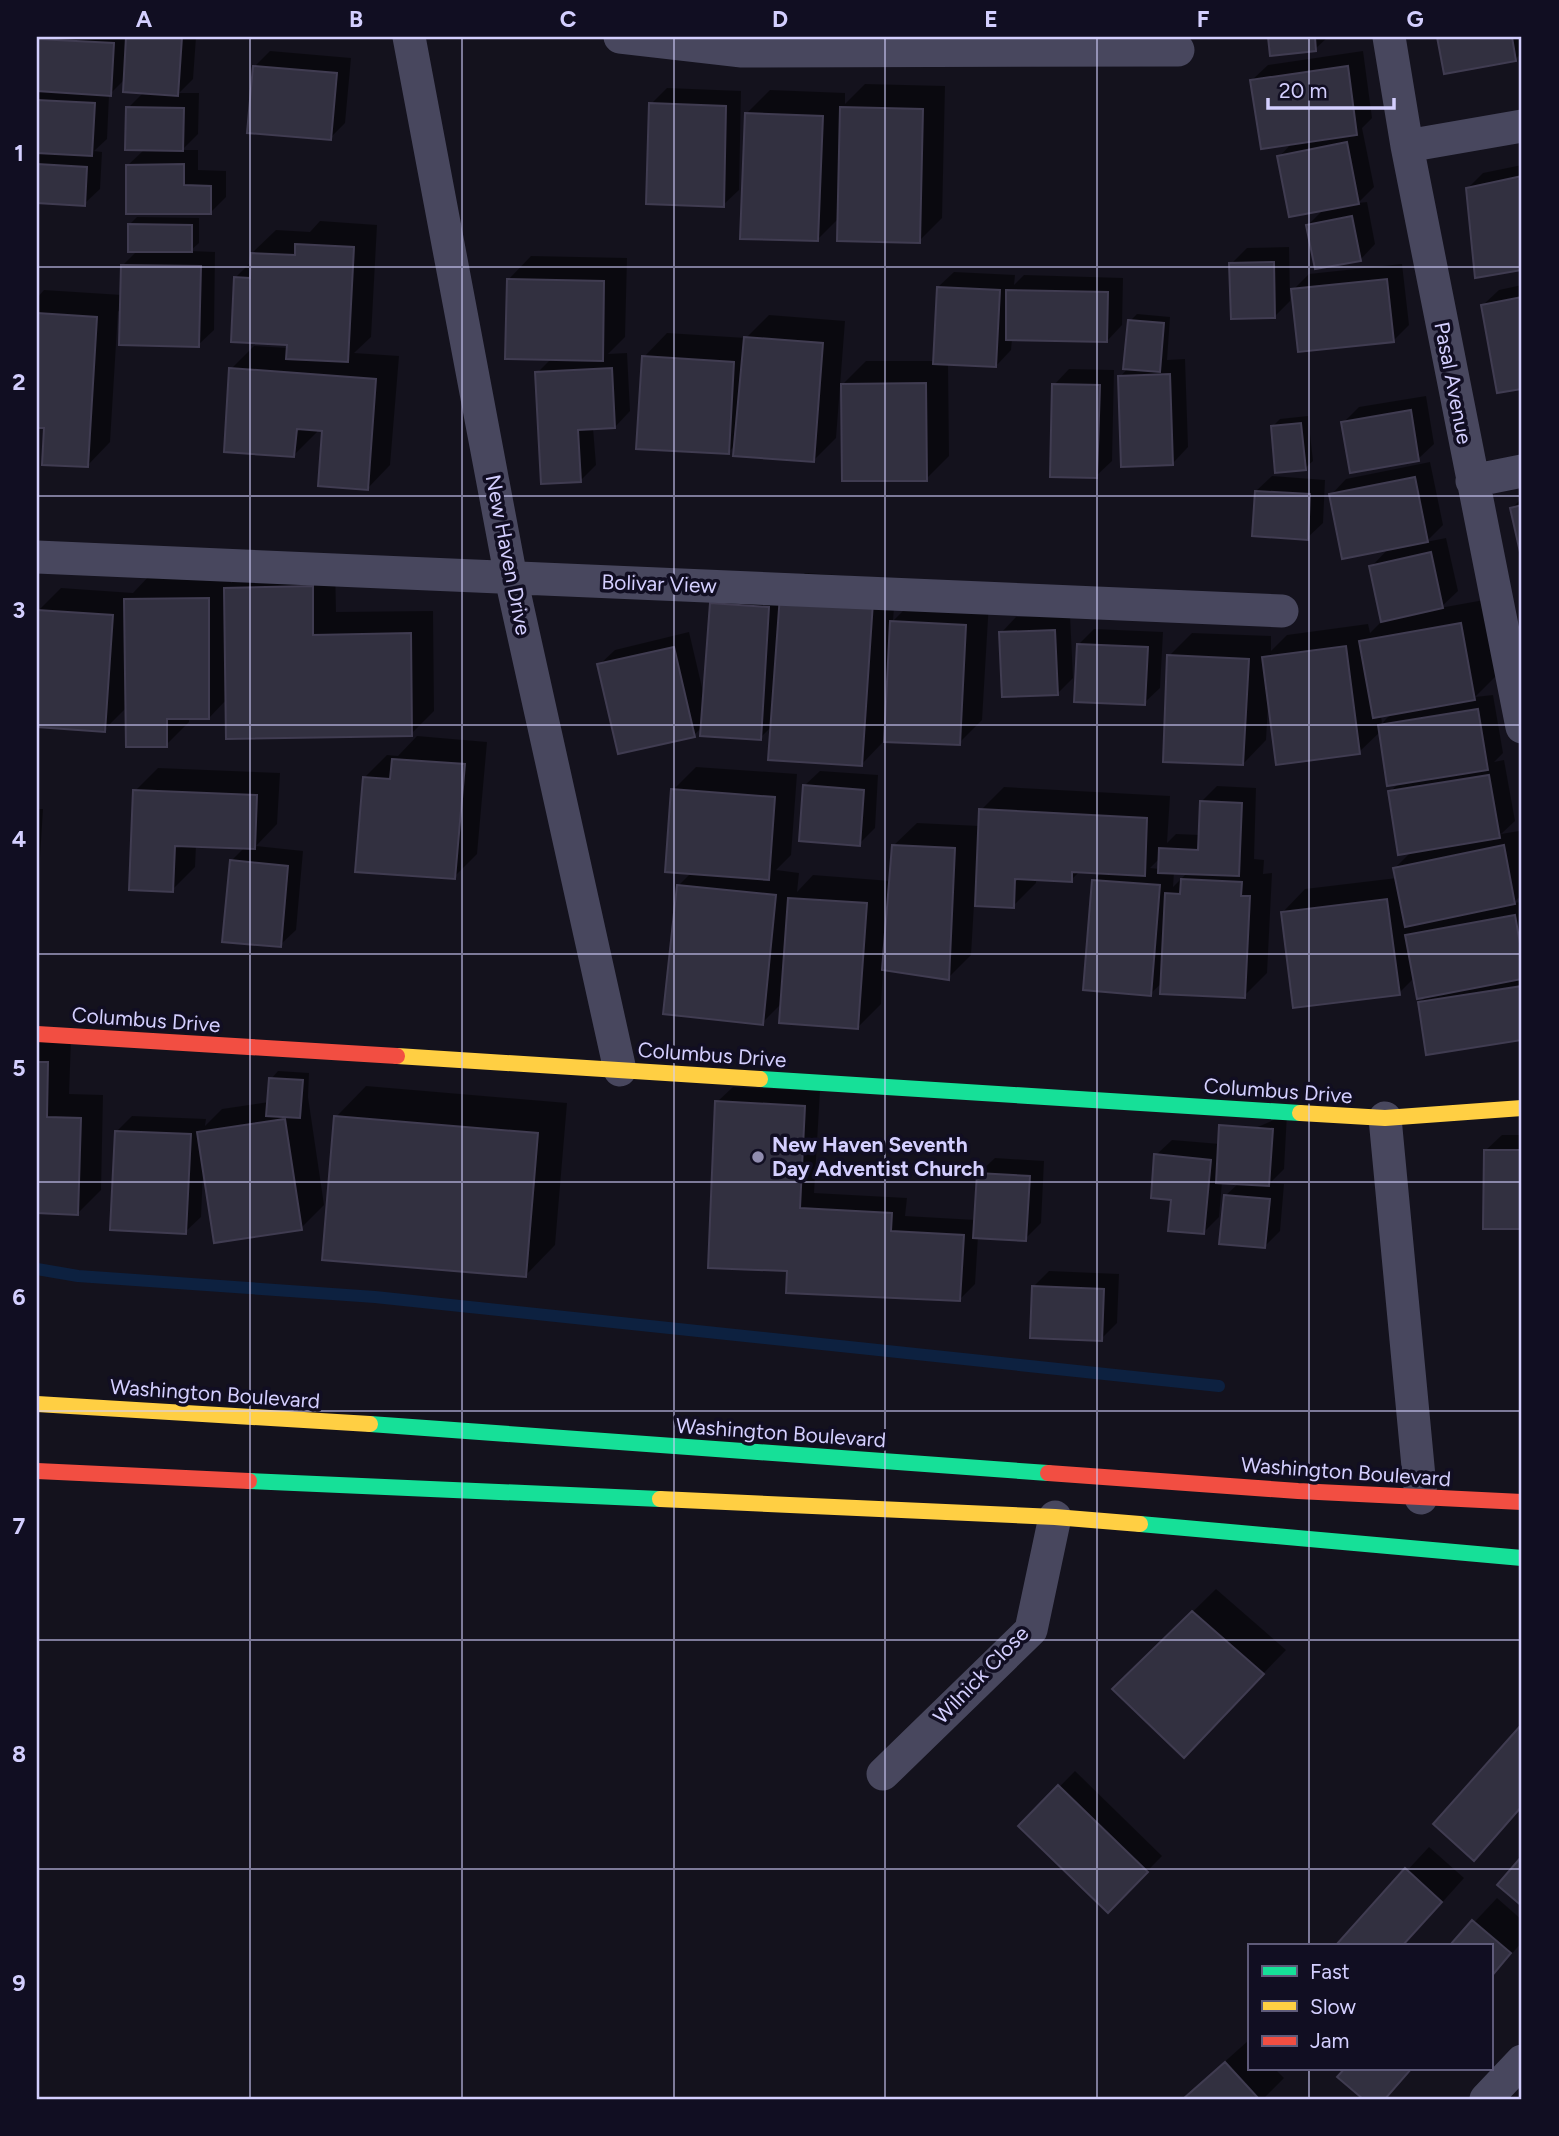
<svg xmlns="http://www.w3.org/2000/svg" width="1559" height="2136" viewBox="0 0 1559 2136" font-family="Figtree,sans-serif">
<rect width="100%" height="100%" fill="#14121d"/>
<path fill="#0007" fill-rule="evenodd" d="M39,37h157l-3,42 -14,14h20l-1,41 -16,16h16v20l28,1v26l-16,16 -82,-48 17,-16 -17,-41 16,-16 -19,-13 -16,16 -2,44 -13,12 8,1 -2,37 -16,15 -47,-2v-163z
M1270,37h58l-13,12 -44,5z
M1439,37h83v15l-7,8 -70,12z
M270,51l81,7 -6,65 -15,15 -75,-72z
M1363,51l9,67 -10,10 12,59 -16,16 9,-1 8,42 -15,16 -52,-35 16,-16 -45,-52 13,-14 -40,-63 16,-15z
M865,84l80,2 -3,132 -23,23 -79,-24 -23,23 -70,-127 23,-23 75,3v11z
M667,88l74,3 -2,99 -16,15 -72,-101z
M1522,165v103l-46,8 -9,-87 16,-16z
M137,217l62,1v25l-9,8 25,1 -1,78 -16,15 -80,-34 -8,131 -23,24 -41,-40h-9v-128l7,-8 78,5v-29l16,-16 -9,-25z
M320,221l57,4 -6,112 -17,16 45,3 -9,109 -23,24 -44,-60h-6v3l-23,23 -63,-86 23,-23 34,2 1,-5 -54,-65 17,-17v-8l24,-23 34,2z
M1289,247l1,54 -15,15 -44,-52 16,-16z
M531,256l96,2 -2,79 -17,17 19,-1 3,58 -15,16 -22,1 3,37 -16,16 -43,-108 14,-14 -43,-79z
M1402,264l7,61 -16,16 -100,-51 16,-16z
M954,272l61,3 -1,10 10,-10 99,3 -1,47 -15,16 -95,-2 -1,11 -15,16 -48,-3 1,93 -23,23 -84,-94 24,-24h69l3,-74z
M1522,285v102l-23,4 -16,-86 16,-15z
M1137,314l33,3 -3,43 18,-1 3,88 -15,16 -53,-86 9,-10 1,-46z
M769,315l76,6 -9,117 -23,23 -78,-16 -7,8 -84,-96 23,-24 79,5z
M1069,369l45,1 -2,91 -16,15 -42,-91z
M1426,396l8,48 -16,15 -75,-36 16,-16z
M1308,416l5,45 -8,7 -33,-41 8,-8z
M1430,462l13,63 -17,17 20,-4 12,53 -18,17 44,-8 13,75 -22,22 18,-2 10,58 -9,9 10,-2 11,61 -14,13 18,-3 3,17v47l-9,8 9,-1v137l-94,14 -8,-50 8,-8 -13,-18 -16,16 -117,-80 23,-24 92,-11 -2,-10 17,-17 -22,-59 10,-10 -19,-51 -22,21 -91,-48 -2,36 -23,24 -74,-108 23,-23 79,3v15l16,-16 81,-11 2,9 12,-12 -11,-54 18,-19 -58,-53 15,-16zM1392,713l-6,6 -4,5 -1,-9z
M1272,476l53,4 -2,43 -16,15 -51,-47z
M1522,498v55l-10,-45z
M335,564l1,48 97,-1 1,100 -23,23 -184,-35 -18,19h-20v4l-23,23 -39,-38 -23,23 -67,-5v-113l24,-24 72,5 16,-17h82v7l18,-18z
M805,573l91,6 -3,42 22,-22 74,3 -7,118 -23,23 -75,-2 -23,24 -89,-39 -12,12 -57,-12 -9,9 -95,-70 16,-15 74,-18 15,64 7,-93 23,-23 59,4z
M1070,615l3,63 -16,16 -56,-61 15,-16z
M1094,629l69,3 -3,56 -16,15 -65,-59z
M417,736l70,6 -10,112 -23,23 -90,-99 23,-23 11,1z
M696,767l101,7 -6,81 -15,15 23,3 -2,19 16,-17 78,6 2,-35 24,-23 63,3 1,-16 23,-23 166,9 -3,47 9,-9 24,1 1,-33 16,-16 39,2 -2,71 10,1 -1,14 9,-1 -5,100 -23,23 -81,-14 -13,12 -57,-113 9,-9 -22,-1 -9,9 -35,-1v4l-23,23 -39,-2 -3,51 -23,23 -65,-9 -2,35 -23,23 -75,-25 -21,21 -84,-137 14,-14 -19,-82zM1160,858v11l-10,-1zM1174,872h14l-15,15z
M158,768l122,5 -3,51 -21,22 47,5 -7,79 -16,15 -49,-84 14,-14 -49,-2 -1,22 -23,23 -37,-99z
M820,771l58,4 -3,53 -16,16 -55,-58z
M37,809h6l-6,96z
M71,1040l-2,54 34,1 -2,95 -23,23 -41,-2v-169z
M278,1071l31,2 -1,24 16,108 -23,23 -98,-57 -2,46 -16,15 -69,-100 16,-16 74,3 -1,7 17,-17 47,-7 2,-23z
M366,1086l201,17 -12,142 -30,31 -189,-159z
M733,1087l87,4 -6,102 93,5 -2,18 71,4 3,-47 16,-15 49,3 -3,62 -16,16 -47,-3 -3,48 -15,15 -171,-29 -72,-168z
M1287,1114l-3,55 -14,14 14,1 -4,47 -16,16 -38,-52 13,-12 -17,-1 -3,35 -16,16 -30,-35 -17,-43 16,-15 48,4z
M1502,1135h20v92h-37l1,-77z
M1049,1271l70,3 -2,49 -16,16 -67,-53z
M1216,1589l70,61 -79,82 -93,-43z
M1522,1727v80l-48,51 -38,-34z
M1075,1771l87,85 -54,55 -87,-85z
M1429,1847l35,31 -60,67h-66z
M1497,1898l25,22v22l-31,36v-33h-38z
M1249,2040v28h25l10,10 -21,21h-80z
M1347,2068h66l-29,31h-18l-27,-23z"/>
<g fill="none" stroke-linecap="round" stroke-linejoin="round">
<path stroke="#0d2140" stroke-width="12" d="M37,1269l41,7 297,21 844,89"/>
</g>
<path fill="#323040" stroke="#403c51" stroke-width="2" d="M126,37h56l-4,59 -55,-4z
M1268,37h47l1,14 -46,5z
M1437,37h75l4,24 -72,13z
M37,39l77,4 -3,53 -74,-5z
M253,66l84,7 -6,67 -84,-7z
M1348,66l9,69 -96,14 -11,-69z
M37,100l58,3 -3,53 -55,-3z
M649,103l77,3 -2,101 -78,-3z
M126,107l58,1 -1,43 -58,-1z
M840,107l83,2 -3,134 -83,-2z
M745,113l78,3 -5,125 -78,-2z
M1347,142l12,62 -70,13 -12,-61z
M37,164l50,3 -2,39 -48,-3z
M184,164v21l27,1v28h-85v-49z
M1522,176v94l-47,8 -9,-90z
M1352,216l9,45 -46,8 -9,-44z
M128,224l64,1v27h-64z
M295,244l59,3 -6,115 -62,-3 1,-14 -56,-3 3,-65 16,1 1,-25 44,2z
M1274,262l1,56 -44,1 -2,-56z
M121,265l80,1 -2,81 -80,-2z
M507,279l97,2 -1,80 -98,-2z
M1387,279l7,63 -96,10 -7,-63z
M937,287l63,3 -4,77 -63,-3z
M1006,290l102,2 -1,50 -101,-2z
M1522,297v92l-25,4 -16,-88z
M37,313l60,4 -9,150 -46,-2 2,-37h-7z
M1128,320l36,3 -4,49 -37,-3z
M744,337l79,6 -9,119 -81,-6z
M642,356l92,6 -5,92 -93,-5z
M229,368l147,11 -8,111 -50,-4 4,-55 -25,-2 -3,28 -70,-5z
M612,368l3,60 -37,2 3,52 -40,2 -6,-112z
M1170,374l3,91 -52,2 -3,-91z
M926,383l1,98h-85l-1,-97z
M1052,384l48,1 -3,93 -47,-1z
M1411,410l8,51 -69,12 -9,-51z
M1301,423l5,47 -31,3 -4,-47z
M1415,477l13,65 -86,17 -13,-65z
M1255,491l55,3 -2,46 -56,-4z
M1522,505v56l-12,-53z
M1431,552l12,56 -62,14 -12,-56z
M313,586v49l98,-2 1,103 -186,3 -2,-151z
M780,595l93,7 -11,164 -94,-6z
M209,598v121h-42v28h-41l-2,-148z
M710,603l59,4 -8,133 -61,-4z
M37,610l76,5 -8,117 -68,-5z
M890,621l76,4 -6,120 -76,-3z
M1461,623l14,77 -102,18 -14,-77z
M1055,630l3,65 -56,2 -3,-65z
M1077,644l71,3 -3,58 -71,-3z
M1346,646l14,108 -84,11 -14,-108z
M674,647l21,90 -77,17 -21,-90z
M1167,655l82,4 -6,106 -80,-3z
M1478,709l10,61 -101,16 -9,-61z
M392,759l73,5 -10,115 -100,-7 8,-95 27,2z
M1489,775l11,63 -102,17 -10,-64z
M803,785l61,5 -4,56 -61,-5z
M671,789l104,8 -6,83 -104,-8z
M133,790l124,5 -2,54 -80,-3 -2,46 -44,-2z
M1200,801l42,2 -3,73 -81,-3 1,-25 39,2z
M979,809l168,9 -2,58 -73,-4v10l-57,-3 -1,29 -39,-2z
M892,845l63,3 -6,132 -67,-10z
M1504,845l11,59 -110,23 -12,-59z
M230,860l58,6 -7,81 -59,-5z
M1181,879l61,3 -1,14h9l-5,102 -85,-4 5,-101 15,1z
M1092,880l68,5 -9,111 -68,-6z
M677,885l99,10 -13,130 -100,-11z
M788,898l79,5 -9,126 -79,-6z
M1387,899l13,96 -107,13 -12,-96z
M1515,915l7,40v24l-105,20 -12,-64z
M1522,986v54l-96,15 -8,-53z
M37,1062h11l-1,55 34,1 -3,97 -41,-2z
M269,1078l34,2 -3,38 -34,-2z
M715,1101l90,5 -5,102 92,5 -1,18 73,4 -4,66 -174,-8 1,-22 -79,-3z
M334,1116l204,17 -12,144 -204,-17z
M285,1119l17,111 -88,13 -17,-111z
M1219,1125l54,4 -4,57 -53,-3z
M115,1131l76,3 -5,100 -76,-4z
M1484,1150h38v79h-39z
M1154,1154l57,6 -7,74 -36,-3 3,-31 -20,-2z
M977,1173l53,3 -4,65 -53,-3z
M1224,1195l46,4 -5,49 -46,-4z
M1032,1286l72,3 -2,52 -72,-3z
M1192,1611l72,63 -80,84 -72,-69z
M1522,1724v82l-48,55 -41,-37z
M1058,1785l90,87 -40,41 -90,-87z
M1522,1856v50l-25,-21z
M1405,1868l37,34 -39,43h-67z
M1472,1920l39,33 -20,24v-32h-41z
M1225,2062l34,37h-76z
M1345,2068h67l-27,31h-22l-26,-22z"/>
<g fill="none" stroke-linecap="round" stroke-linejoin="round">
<path stroke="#48475e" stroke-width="33" d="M409,37l102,541 109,492
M620,37l122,14 436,-1
M1389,37l18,109 115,581
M1407,146l115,-20
M1472,481l50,-10
M37,557l1245,54
M1385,1118l36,380
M883,1774l148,-144 24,-113
M1486,2099l36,-38"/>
<path stroke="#16e098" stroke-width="16" d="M760,1079l540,34
M370,1424l678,49
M249,1481l411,18
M1140,1524l382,34"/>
<path stroke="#ffcf43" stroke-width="16" d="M397,1056l363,23
M1300,1113l85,5 137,-10
M37,1404l333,20
M660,1499l395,18 85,7"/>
<path stroke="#f24e42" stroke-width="16" d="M37,1034l360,22
M37,1471l212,10
M1048,1473l250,18 224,11"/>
</g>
<path fill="none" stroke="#d4cfff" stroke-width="2" stroke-opacity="0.55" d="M250,37v2062M462,37v2062M674,37v2062M885,37v2062M1097,37v2062M1309,37v1908M37,267h1485M37,496h1485M37,725h1485M37,954h1485M37,1182h1485M37,1411h1485M37,1640h1485M37,1869h1485M1309,2068v31"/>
<circle fill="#918db0" stroke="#110e22" stroke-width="2.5" cx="758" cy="1157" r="7"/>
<g text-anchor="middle" stroke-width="7" stroke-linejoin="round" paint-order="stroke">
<g font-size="21" fill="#d4cfff" stroke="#110e22">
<text transform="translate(1453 383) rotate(79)" y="7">Pasal Avenue</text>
<text transform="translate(508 555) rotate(79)" y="7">New Haven Drive</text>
<text transform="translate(659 584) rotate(2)" y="7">Bolivar View</text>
<text transform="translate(146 1020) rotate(4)" y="7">Columbus Drive</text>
<text transform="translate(712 1055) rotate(4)" y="7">Columbus Drive</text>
<text transform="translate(1278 1091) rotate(4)" y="7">Columbus Drive</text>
<text transform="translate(215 1394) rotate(4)" y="7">Washington Boulevard</text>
<text transform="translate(781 1433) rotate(4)" y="7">Washington Boulevard</text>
<text transform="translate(1346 1472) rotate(4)" y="7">Washington Boulevard</text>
<text transform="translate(981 1675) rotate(-46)" y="7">Wilnick Close</text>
</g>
<g font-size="21" font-weight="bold" fill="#d4cfff" stroke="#110e22" text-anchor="start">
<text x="772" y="1152">New Haven Seventh<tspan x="772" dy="24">Day Adventist Church</tspan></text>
</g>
</g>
<rect width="1559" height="2136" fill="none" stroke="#110e22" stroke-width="77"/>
<rect x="1248" y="1944" width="245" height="126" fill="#110e22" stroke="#5f5b7a" stroke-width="2"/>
<rect x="1262" y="1966" width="35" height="10" fill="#16e098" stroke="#5f5b7a" stroke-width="2"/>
<text x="1310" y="1979" font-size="21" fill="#d4cfff">Fast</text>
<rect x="1262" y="2001" width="35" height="10" fill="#ffcf43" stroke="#5f5b7a" stroke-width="2"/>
<text x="1310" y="2014" font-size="21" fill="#d4cfff">Slow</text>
<rect x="1262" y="2036" width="35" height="10" fill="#f24e42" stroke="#5f5b7a" stroke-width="2"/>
<text x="1310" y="2048" font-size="21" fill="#d4cfff">Jam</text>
<path d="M1268 98v10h126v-10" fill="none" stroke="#d4cfff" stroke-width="3.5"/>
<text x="1279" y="98" font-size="21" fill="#d4cfff" stroke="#110e22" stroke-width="5" paint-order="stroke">20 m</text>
<rect x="38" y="38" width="1482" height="2060" fill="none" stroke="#d4cfff" stroke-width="2.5"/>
<g font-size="23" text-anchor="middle" font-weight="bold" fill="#d4cfff">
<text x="144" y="27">A</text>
<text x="356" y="27">B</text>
<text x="568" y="27">C</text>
<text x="780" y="27">D</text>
<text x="991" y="27">E</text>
<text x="1203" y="27">F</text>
<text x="1415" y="27">G</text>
<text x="19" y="161">1</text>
<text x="19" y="390">2</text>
<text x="19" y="618">3</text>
<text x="19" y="847">4</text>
<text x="19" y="1076">5</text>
<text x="19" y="1305">6</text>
<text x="19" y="1534">7</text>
<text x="19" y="1762">8</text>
<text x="19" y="1991">9</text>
</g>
</svg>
